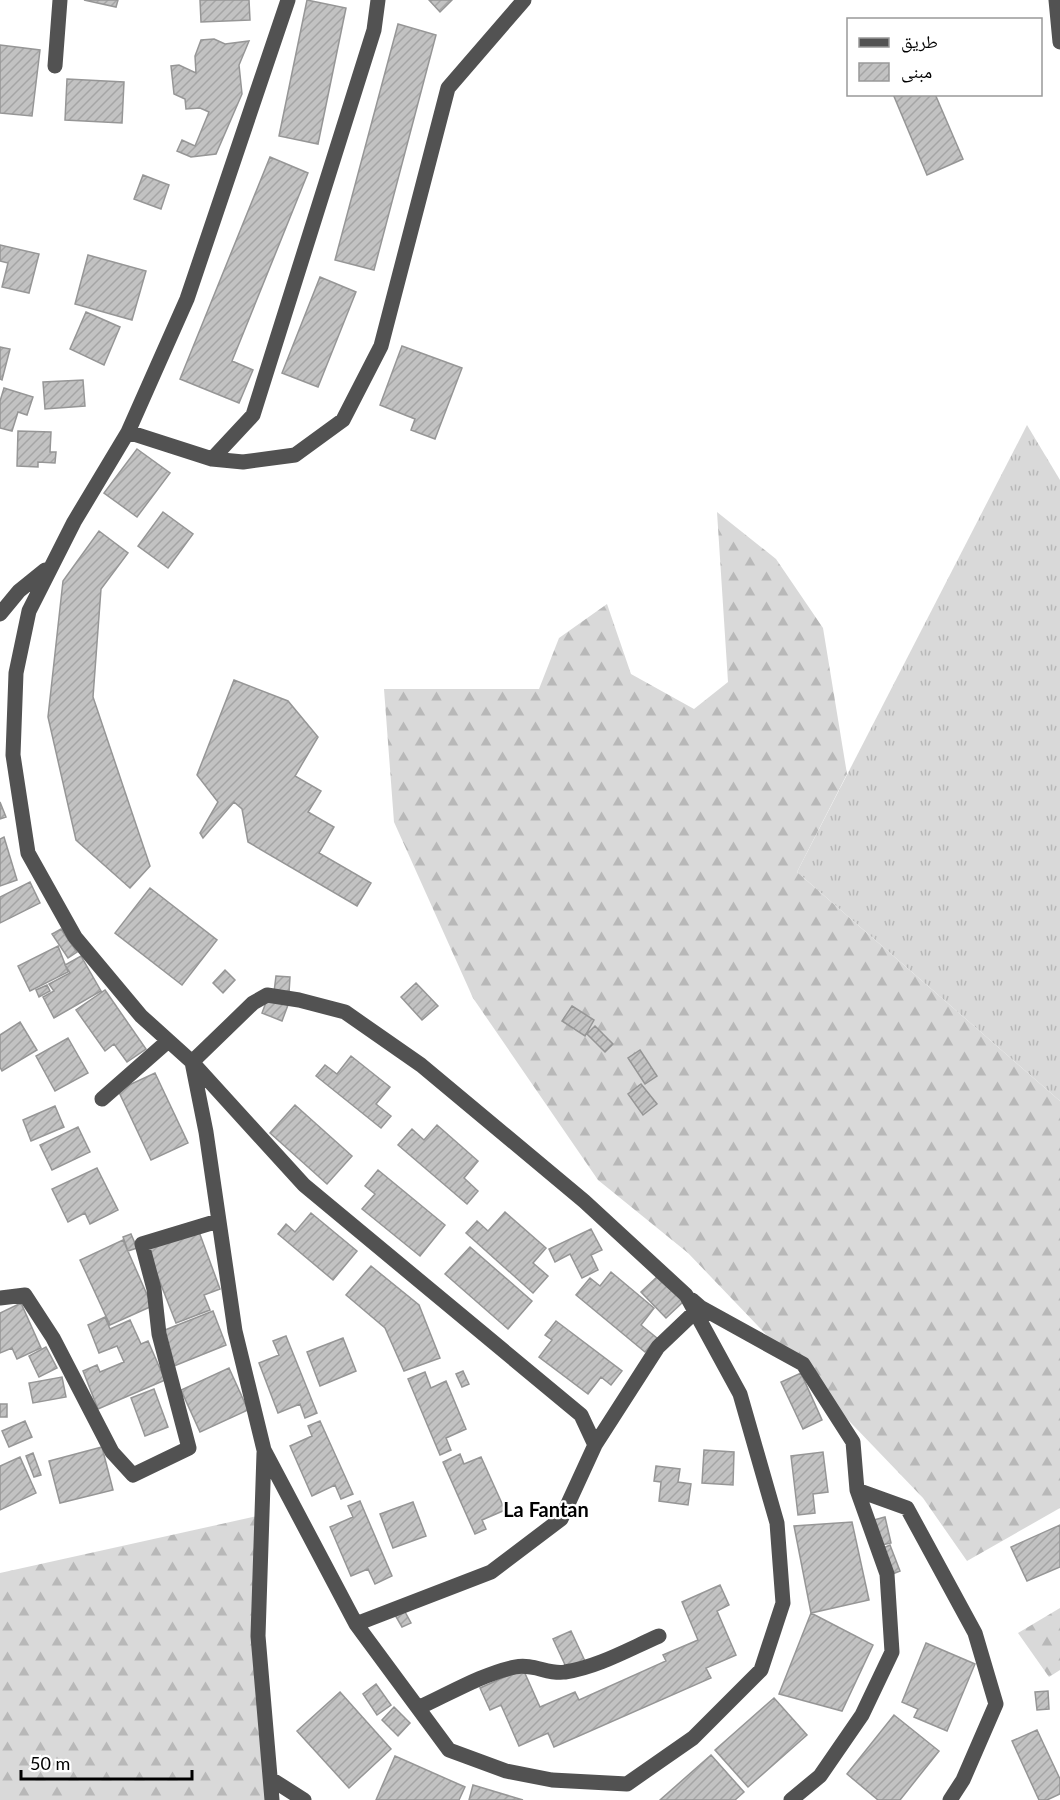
<svg xmlns="http://www.w3.org/2000/svg" width="1060" height="1800" viewBox="0 0 1060 1800" font-family="Lato,'Noto Naskh Arabic',sans-serif">
<defs>
<pattern id="grass-tufts" width="24" height="20" patternUnits="userSpaceOnUse" patternTransform="scale(1.5)"><rect width="24" height="20" fill="#d9d9d9"/><path d="M3 7l-1-3M5 7V3M7 7l1-3M15 17l-1-3M17 17v-4M19 17l1-3" fill="none" stroke="#b8b8b8"/></pattern>
<pattern id="forest-firs" width="22" height="20" patternUnits="userSpaceOnUse" patternTransform="scale(1.5)"><rect width="22" height="20" fill="#d9d9d9"/><path d="M5 1l3.5 6h-7zM16 11l3.5 6h-7z" fill="#b8b8b8"/></pattern>
<pattern id="building-hatch" width="6" height="6" patternUnits="userSpaceOnUse" patternTransform="scale(1.5)"><rect width="6" height="6" fill="#c2c2c2"/><path d="M-1 1l2-2M0 6l6-6M5 7l2-2" fill="none" stroke="#a5a5a5"/></pattern>
</defs>
<rect width="100%" height="100%" fill="#fff"/>
<path fill="url(#grass-tufts)" d="M1027,425l33,55v621l-263,-229z"/>
<path fill="url(#forest-firs)" d="M717,512l59,47 47,69 24,146 -50,98 263,229v407l-93,53 -44,-63 -235,-245 -90,-73 -125,-182 -79,-176 -10,-133h155l20,-51 48,-34 24,70 63,35 34,-27z
M262,1515l-4,121 13,164h-271v-227z
M1060,1608v62l-11,7 -31,-44z"/>
<path fill="url(#building-hatch)" stroke="#969696" stroke-width="1.5" d="M84,0h34l-2,7z
M200,0h49l1,20 -49,2z
M307,0l39,8 -28,136 -39,-8z
M429,0h23l-12,12z
M398,24l38,11 -62,235 -39,-10z
M214,39l11,5 24,-3 -10,24 3,29 -26,60 -25,3 -14,-6 5,-11 13,6 14,-34 -9,-4 -14,1 -1,-10 -11,-5 -3,-28 8,-1 17,8 -1,-17 6,-16z
M0,45l40,5 -8,66 -32,-3z
M67,79l57,3 -2,41 -57,-3z
M893,94h42l28,65 -36,16z
M270,157l38,16 -76,188 21,9 -14,33 -59,-24z
M143,175l26,10 -8,24 -27,-10z
M0,245l39,9 -10,39 -27,-6 6,-24 -8,-2z
M88,255l58,16 -14,49 -57,-16z
M320,277l36,15 -38,95 -36,-14z
M86,312l34,15 -16,38 -34,-16z
M402,346l60,22 -27,71 -24,-9 4,-11 -35,-14z
M0,347l10,2 -8,31 -2,-1z
M83,380l2,26 -40,3 -2,-27z
M4,388l29,9 -6,18 -9,-3 -6,19 -12,-3v-27z
M18,431l33,1 -1,20h6l-1,11 -17,-1v5l-21,-1z
M137,449l33,24 -33,44 -33,-24z
M163,512l30,22 -25,34 -30,-22z
M99,531l29,22 -27,36 -8,108 57,169 -20,22 -54,-48 -28,-123 15,-136z
M234,680l54,21 30,36 -23,39 26,15 -13,21 26,15 -15,26 52,30 -14,23 -109,-64 -6,-33 -8,-7 -31,36 -3,-5 18,-31 -21,-27z
M0,802l6,15 -6,2z
M4,837l13,43 -17,6v-47z
M30,882l10,21 -40,20v-26z
M150,888l67,52 -35,45 -67,-52z
M61,929l16,23 -9,6 -16,-24z
M58,946l10,26 -38,19 -12,-25z
M81,956l20,35 -47,27 -11,-21 11,-6 -5,-7 21,-11 -5,-8z
M225,970l10,10 -12,13 -10,-10z
M276,976l14,1 -1,16 -15,-1z
M416,983l22,23 -16,14 -21,-23z
M47,985l3,6 -11,6 -3,-7z
M105,990l41,59 -19,13 -13,-18 -9,7 -29,-41z
M268,997l20,8 -6,16 -20,-8z
M572,1006l22,14 -9,16 -23,-15z
M20,1022l17,28 -35,21 -2,-4v-32z
M595,1026l18,18 -8,8 -18,-18z
M68,1038l20,35 -33,18 -19,-35z
M640,1050l17,26 -12,8 -17,-26z
M351,1056l39,31 -14,17 15,12 -10,12 -65,-52 9,-11 12,9z
M155,1073l33,70 -37,17 -33,-70z
M641,1084l16,20 -14,11 -15,-21z
M295,1105l57,51 -25,28 -57,-51z
M55,1106l9,21 -33,14 -8,-21z
M437,1125l41,36 -14,17 14,13 -11,13 -69,-59 14,-16 12,11z
M78,1127l12,25 -38,18 -12,-25z
M97,1168l21,42 -28,14 -5,-11 -17,9 -16,-33z
M378,1170l67,55 -25,31 -58,-47 13,-15 -10,-8z
M505,1212l41,36 -13,15 15,13 -15,17 -67,-60 11,-12 11,10z
M311,1213l46,38 -24,29 -55,-46 8,-10 9,8z
M198,1229l22,60 -16,6 6,15 -34,13 -29,-74z
M591,1229l11,21 -11,5 7,15 -16,8 -12,-24 -15,8 -6,-13z
M131,1234l6,14 -9,3 -5,-14z
M123,1240l29,66 -42,19 -30,-65z
M470,1247l62,54 -24,28 -63,-55z
M371,1266l48,39 21,53 -36,13 -19,-43 -39,-33z
M611,1272l43,36 -13,17 16,13 -12,14 -69,-57 14,-17 10,8z
M659,1275l25,26 -18,17 -25,-26z
M21,1303l20,45 -24,11 -5,-11 -12,5v-40z
M213,1311l13,34 -52,21 -14,-34z
M105,1317l5,12 20,-9 11,24 7,-3 17,39 -67,29 -15,-38 14,-6 3,7 24,-10 -7,-16 -18,7 -11,-28z
M556,1321l66,50 -11,14 -10,-8 -13,17 -49,-37 13,-17 -7,-5z
M286,1336l31,77 -12,5 -5,-14 -22,9 -19,-50 20,-8 -6,-14z
M343,1338l13,33 -36,15 -13,-34z
M46,1347l11,21 -18,9 -10,-21z
M229,1368l19,42 -48,22 -19,-42z
M463,1371l6,13 -7,3 -6,-13z
M425,1372l6,16 15,-7 20,48 -20,9 5,12 -11,5 -32,-76z
M801,1373l21,47 -19,9 -22,-47z
M62,1377l4,20 -33,6 -4,-20z
M154,1389l14,38 -23,9 -14,-38z
M0,1404h7v13h-7z
M25,1421l7,16 -23,10 -7,-16z
M320,1421l33,73 -12,5 -6,-14 -23,11 -22,-50 22,-10 -4,-10z
M102,1447l11,43 -53,13 -11,-42z
M704,1450l30,2 -1,33 -31,-2z
M823,1452l5,40 -15,2 2,19 -17,2 -7,-59z
M33,1453l8,22 -7,2 -8,-21z
M460,1454l4,10 17,-7 24,53 -23,10 4,9 -11,5 -32,-72z
M20,1457l16,36 -36,17v-44z
M656,1466l24,3 -2,13 13,2 -3,21 -29,-4 2,-19 -7,-1z
M360,1501l32,75 -17,8 -7,-15 -17,7 -21,-49 23,-10 -5,-11z
M413,1502l13,34 -33,12 -13,-34z
M885,1517l6,26 -14,3 -7,-25z
M852,1522l17,78 -58,13 -17,-87z
M1060,1525v42l-33,14 -16,-34z
M890,1545l10,26 -10,4 -9,-26z
M720,1585l9,20 -12,6 19,44 -30,13 5,10 -157,69 -6,-14 -29,13 -18,-41 -11,5 -10,-22 43,-19 17,38 35,-15 4,8 87,-39 -3,-6 35,-15 -16,-38z
M404,1610l7,13 -9,4 -7,-12z
M811,1613l62,32 -31,66 -63,-17z
M571,1631l14,30 -18,8 -14,-30z
M926,1643l49,21 -28,67 -33,-14 4,-8 -16,-7z
M376,1684l15,21 -14,10 -14,-21z
M1048,1691l1,18 -12,1 -2,-18z
M340,1692l51,57 -42,39 -52,-57z
M774,1698l33,37 -59,52 -33,-37z
M394,1707l16,16 -12,13 -16,-16z
M894,1715l45,36 -39,49h-22l-31,-26z
M1037,1730l23,49v15l-13,6h-8l-27,-59z
M711,1755l33,37 -9,8h-75z
M395,1756l70,31 -6,13h-83z
M473,1785l50,15h-54z"/>
<g fill="none" stroke-linecap="round" stroke-linejoin="round">
<path stroke="#525252" stroke-width="15" d="M288,0l-101,299 -59,133 -54,90 -45,89 -13,62 -3,82 15,98 47,84 66,79 51,46 112,123 277,230 14,30 -34,74 -70,53 -135,52
M1056,0l4,42
M55,66l5,-66
M128,432l84,27 31,3 52,-7 48,-35 38,-74 67,-258 76,-88
M212,459l41,-44 121,-385 4,-30
M0,614l19,-23 26,-21
M267,995l32,5 46,12 76,53 163,136 102,94 54,99 37,129 6,80 -22,67 -68,68 -66,46 -75,-4 -46,-9 -57,-21 -93,-126 -92,-174 -29,-119 -29,-199 -14,-70 61,-59z
M102,1099l66,-58
M0,1298l25,-3 28,43 59,114 21,23 56,-27 -30,-114 -5,-45 -12,-45 76,-23
M692,1300l8,7 103,57 50,78 4,48 30,84 5,78 -30,63 -42,61 -29,24
M595,1445l63,-98 42,-40
M264,1453l-6,183 14,164
M857,1490l50,18 68,125 21,71 -33,76 -13,20
M418,1708c31,-14 64,-34 97,-41 18,-4 34,8 50,5 33,-5 64,-23 94,-36
M271,1779l33,21"/>
</g>
<g text-anchor="middle" stroke-width="4.5" stroke-linejoin="round" paint-order="stroke">
<g font-size="20" font-weight="bold" fill="#000" stroke="#fff">
<text x="546" y="1517">La Fantan</text>
</g>
</g>
<rect x="847" y="18" width="195" height="78" fill="#ffffff" stroke="#999999" stroke-width="1.5"/>
<rect x="859" y="38" width="30" height="9" fill="#525252" stroke="#999999" stroke-width="1.5"/>
<text x="901" y="48" font-size="18" fill="#000000">طريق</text>
<rect x="859" y="63" width="30" height="18" fill="url(#building-hatch)" stroke="#999999" stroke-width="1.5"/>
<text x="901" y="78" font-size="18" fill="#000000">مبنى</text>
<path d="M21 1770v9h171v-9" fill="none" stroke="#000000" stroke-width="3"/>
<text x="30" y="1770" font-size="18" fill="#000000" stroke="#ffffff" stroke-width="4.5" paint-order="stroke">50 m</text>
</svg>
